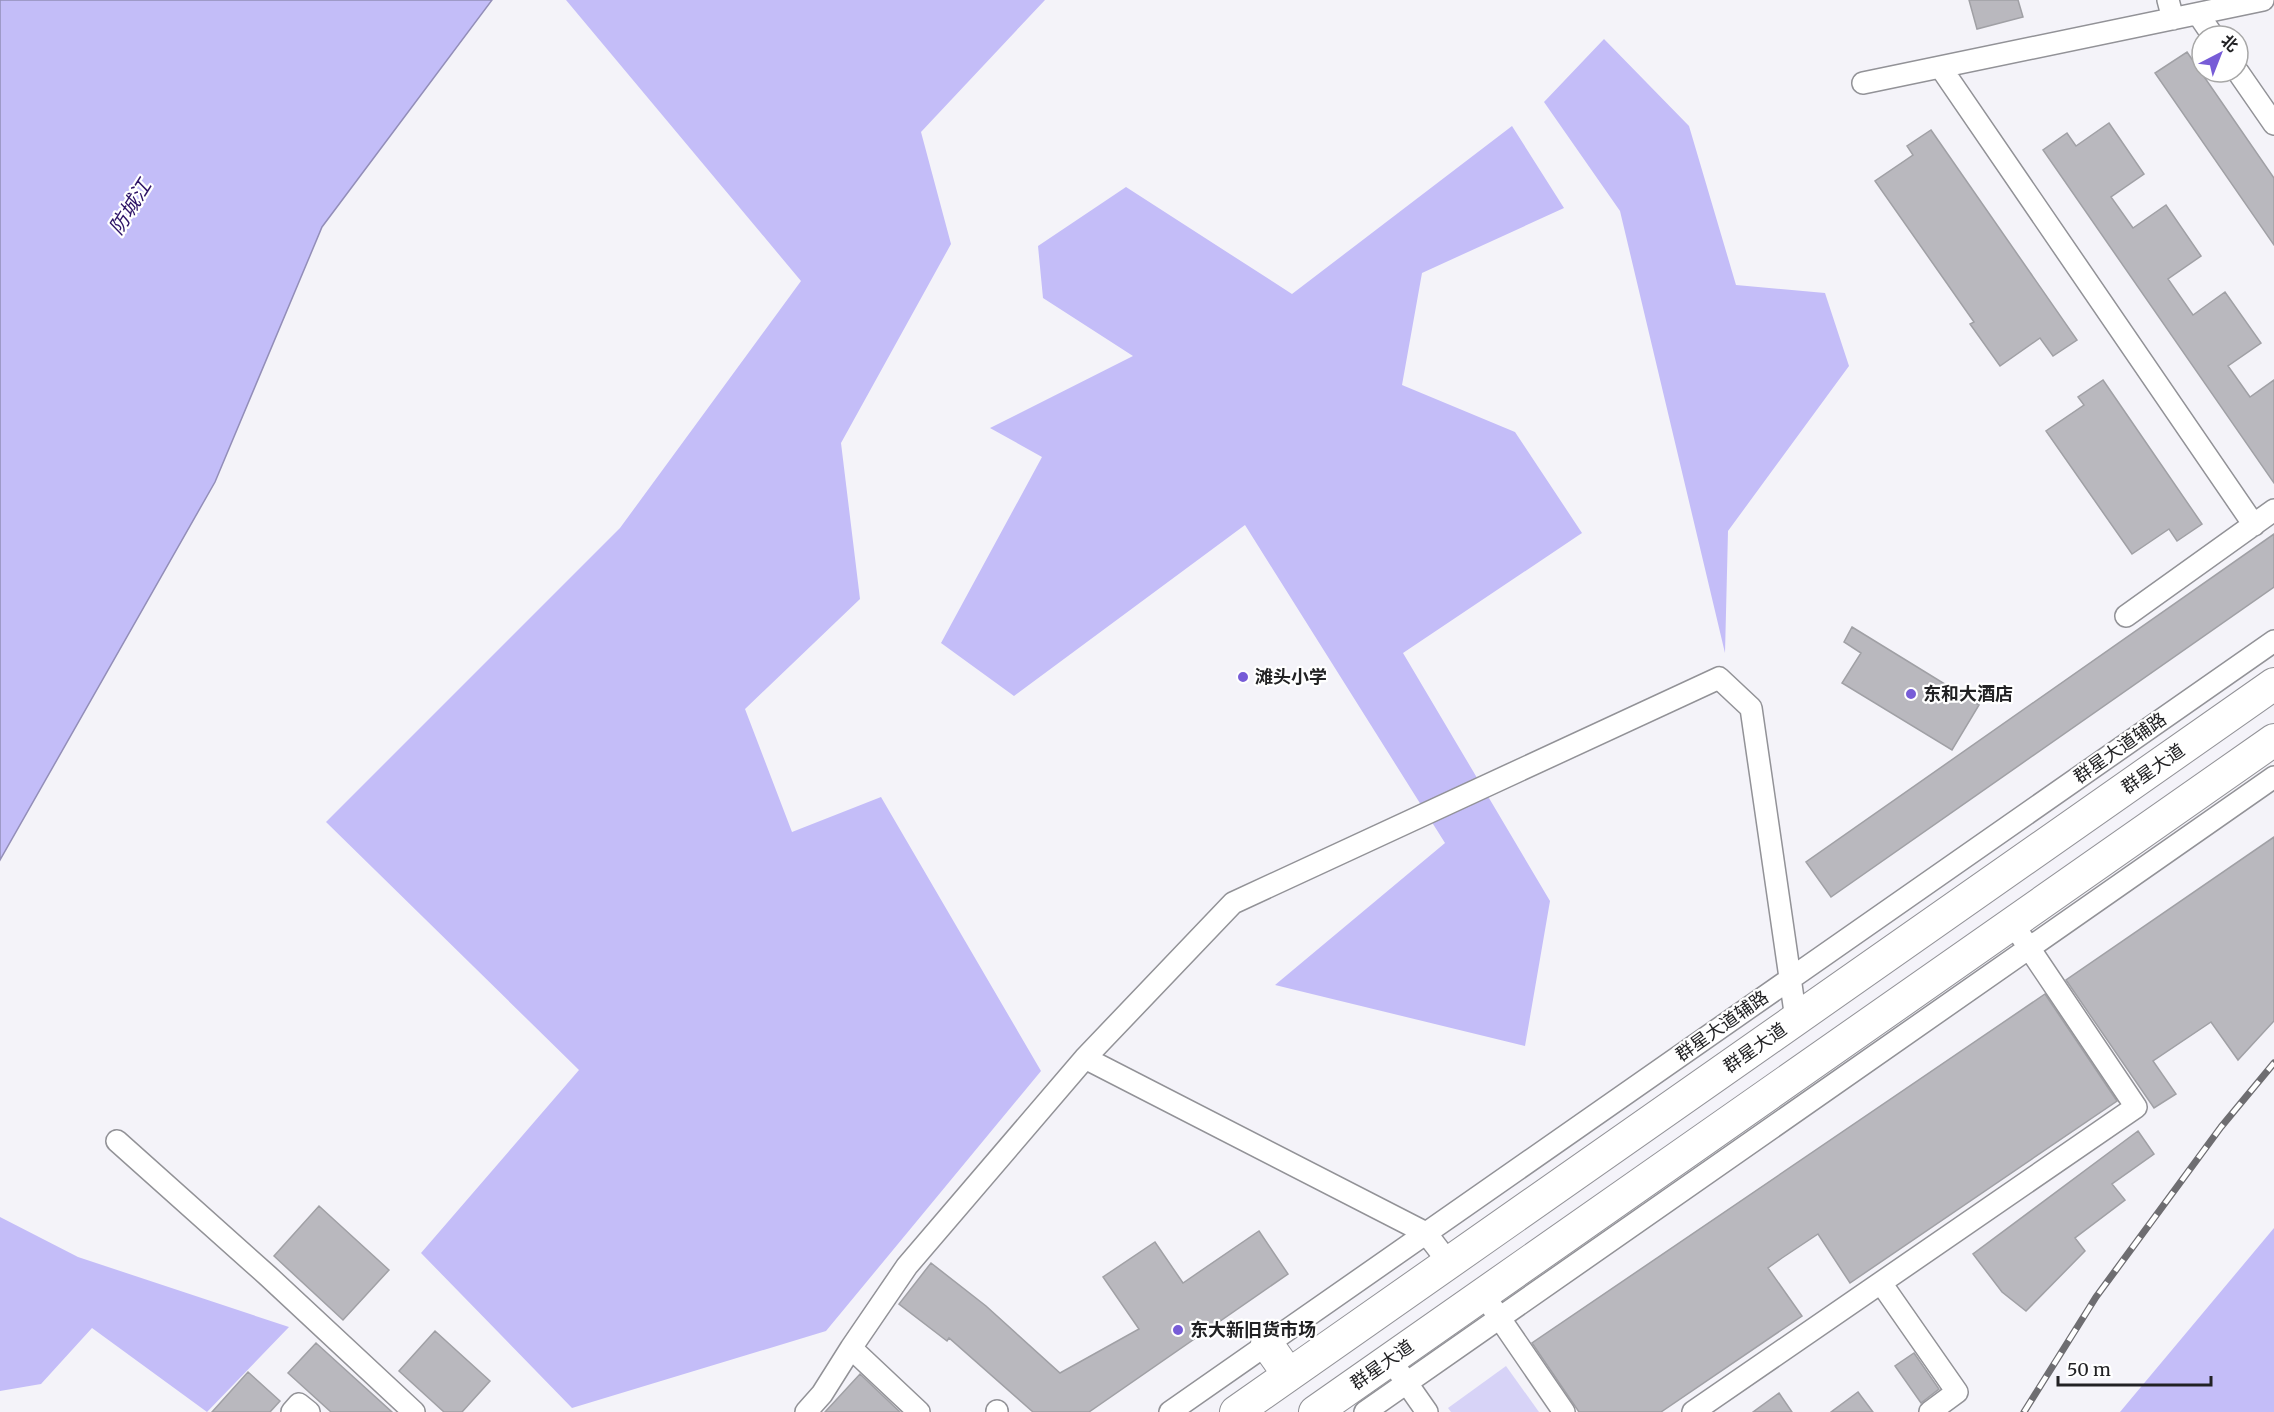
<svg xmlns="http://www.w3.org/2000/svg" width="2274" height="1412" viewBox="0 0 2274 1412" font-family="Merriweather,'Noto Sans SC',serif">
<rect width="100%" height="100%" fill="#f4f3f9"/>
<path fill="#d7d3f7" d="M1506,1366l33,46h-88l-3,-4z"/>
<path fill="#c4bdf8" d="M566,0h479l-124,132 30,112 -110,199 19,156 -115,110 47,123 89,-35 160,274 -215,260 -254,77 -151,-155 158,-183 -253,-248 294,-294 181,-247z
M1604,39l85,87 47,159 89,8 24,73 -121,165 -3,122 -105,-442 -76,-109z
M1512,126l52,82 -142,65 -20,112 113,47 67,101 -179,120 147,248 -25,145 -250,-61 170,-142 -200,-318 -231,171 -73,-53 101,-186 -52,-29 143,-72 -90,-58 -5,-52 88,-59 166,107z
M0,1217l78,40 211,70 -82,85 -115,-84 -51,56 -41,7z
M2274,1228v184h-154z"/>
<path fill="#c3bdf8" stroke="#938eb8" stroke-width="1.5" d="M0,0h492l-170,227 -107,255 -215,378z"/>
<path fill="#b9b8be" stroke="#a0a0a5" stroke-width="1.5" d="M1969,0h49l5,17 -46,12z
M2187,52l87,126v67l-119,-172z
M2109,123l35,51 -33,23 22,31 33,-23 35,51 -33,23 25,36 32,-23 36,51 -33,23 22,31 24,-17v103l-231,-333 24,-17 9,13z
M1931,130l146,210 -24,16 -13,-18 -40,28 -30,-42 4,-2 -99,-141 38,-26 -6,-9z
M2103,380l99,144 -25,17 -8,-12 -37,25 -86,-123 38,-26 -6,-8z
M2274,534v53l-443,310 -25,-35z
M1852,627l127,78 -27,45 -110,-67 19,-30 -17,-11z
M2274,837v184l-36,39 -27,-38 -58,39 23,33 -22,14 -88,-128z
M2045,994l72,107 -267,182 -32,-49 -36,24 -14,10 34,48 -141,96h-82l-47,-69z
M2138,1131l16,23 -42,30 13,16 -50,38 10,13 -59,60 -24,-19 -29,-38z
M319,1206l70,64 -46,50 -69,-64z
M1259,1231l29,43 -199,138h-56l-84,-74 -2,3 -48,-37 32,-41 55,43 74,67 79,-44 -36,-52 52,-35 28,41z
M435,1331l55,50 -28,31h-18l-45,-41z
M316,1343l11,10 65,59h-61l-43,-39z
M1914,1353l25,36 -18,14 -26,-37z
M248,1372l32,29 -10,11h-58z
M860,1374l40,38h-75z
M1858,1392l15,20h-42z
M1779,1393l13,19h-39z"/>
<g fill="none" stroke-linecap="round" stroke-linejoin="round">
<g stroke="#929297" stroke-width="24">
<path id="minor" d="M2168,0l5,19
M2198,14l15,22
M1941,68l313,457
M2238,72l36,52
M1863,83l400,-83
M2126,616l148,-106
M1085,1058l341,175 23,30
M117,1141l151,135 146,136
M1881,1283l76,109 -27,20
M1492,1307l72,105
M1399,1372l28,40
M997,1411v1
M292,1412l7,-8 10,8
M806,1412l16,-18 29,-46
M919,1412l-68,-64 56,-82 178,-208 148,-155 486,-225 32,30 45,311
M1170,1412l1104,-771
M1365,1412l909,-635
M1693,1412l443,-305 -115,-171"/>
</g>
<g stroke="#929297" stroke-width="34">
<path id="highway" d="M1267,1344l22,31
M1236,1412l1038,-728
M1315,1412l959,-672"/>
</g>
<use href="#minor" stroke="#fff" stroke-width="21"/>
<use href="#highway" stroke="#fff" stroke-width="32"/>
<g stroke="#6e6d71" stroke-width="7">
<path id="rail" d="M2024,1412l72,-115 125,-170 53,-64"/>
</g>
<use href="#rail" stroke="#fff" stroke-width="4.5" stroke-dasharray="14" stroke-linecap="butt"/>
</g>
<g fill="#775cd7" stroke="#fff" stroke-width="2">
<circle cx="1243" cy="677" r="6"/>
<circle cx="1911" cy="694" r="6"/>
<circle cx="1178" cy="1330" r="6"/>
</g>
<g text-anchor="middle" stroke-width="4.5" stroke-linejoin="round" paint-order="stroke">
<g font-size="18" font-weight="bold" fill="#222224" stroke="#fff" text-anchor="start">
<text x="1255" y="683">滩头小学</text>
<text x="1923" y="700">东和大酒店</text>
<text x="1190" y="1336">东大新旧货市场</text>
</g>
<g font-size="18" fill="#222224" stroke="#fff">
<text transform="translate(2120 748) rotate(-35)" y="6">群星大道辅路</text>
<text transform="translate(2153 769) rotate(-35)" y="6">群星大道</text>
<text transform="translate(1722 1026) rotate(-35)" y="6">群星大道辅路</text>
<text transform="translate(1755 1048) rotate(-35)" y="6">群星大道</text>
<text transform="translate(1382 1365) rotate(-35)" y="6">群星大道</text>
</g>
<g font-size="20" font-style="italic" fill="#2d1366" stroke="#fff">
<text transform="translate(130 207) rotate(-58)" y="7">防城江</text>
</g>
</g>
<g transform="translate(2220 54) rotate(42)"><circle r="28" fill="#ffffff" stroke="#a7a7a7" stroke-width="1.5"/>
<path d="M0-4.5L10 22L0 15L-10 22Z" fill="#775cd7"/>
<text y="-9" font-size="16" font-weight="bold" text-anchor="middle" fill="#222224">北</text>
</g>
<path d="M2058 1376v9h153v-9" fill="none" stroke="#222224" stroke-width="3"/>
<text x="2067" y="1376" font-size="18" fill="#222224" stroke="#ffffff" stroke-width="4.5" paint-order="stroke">50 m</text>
</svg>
